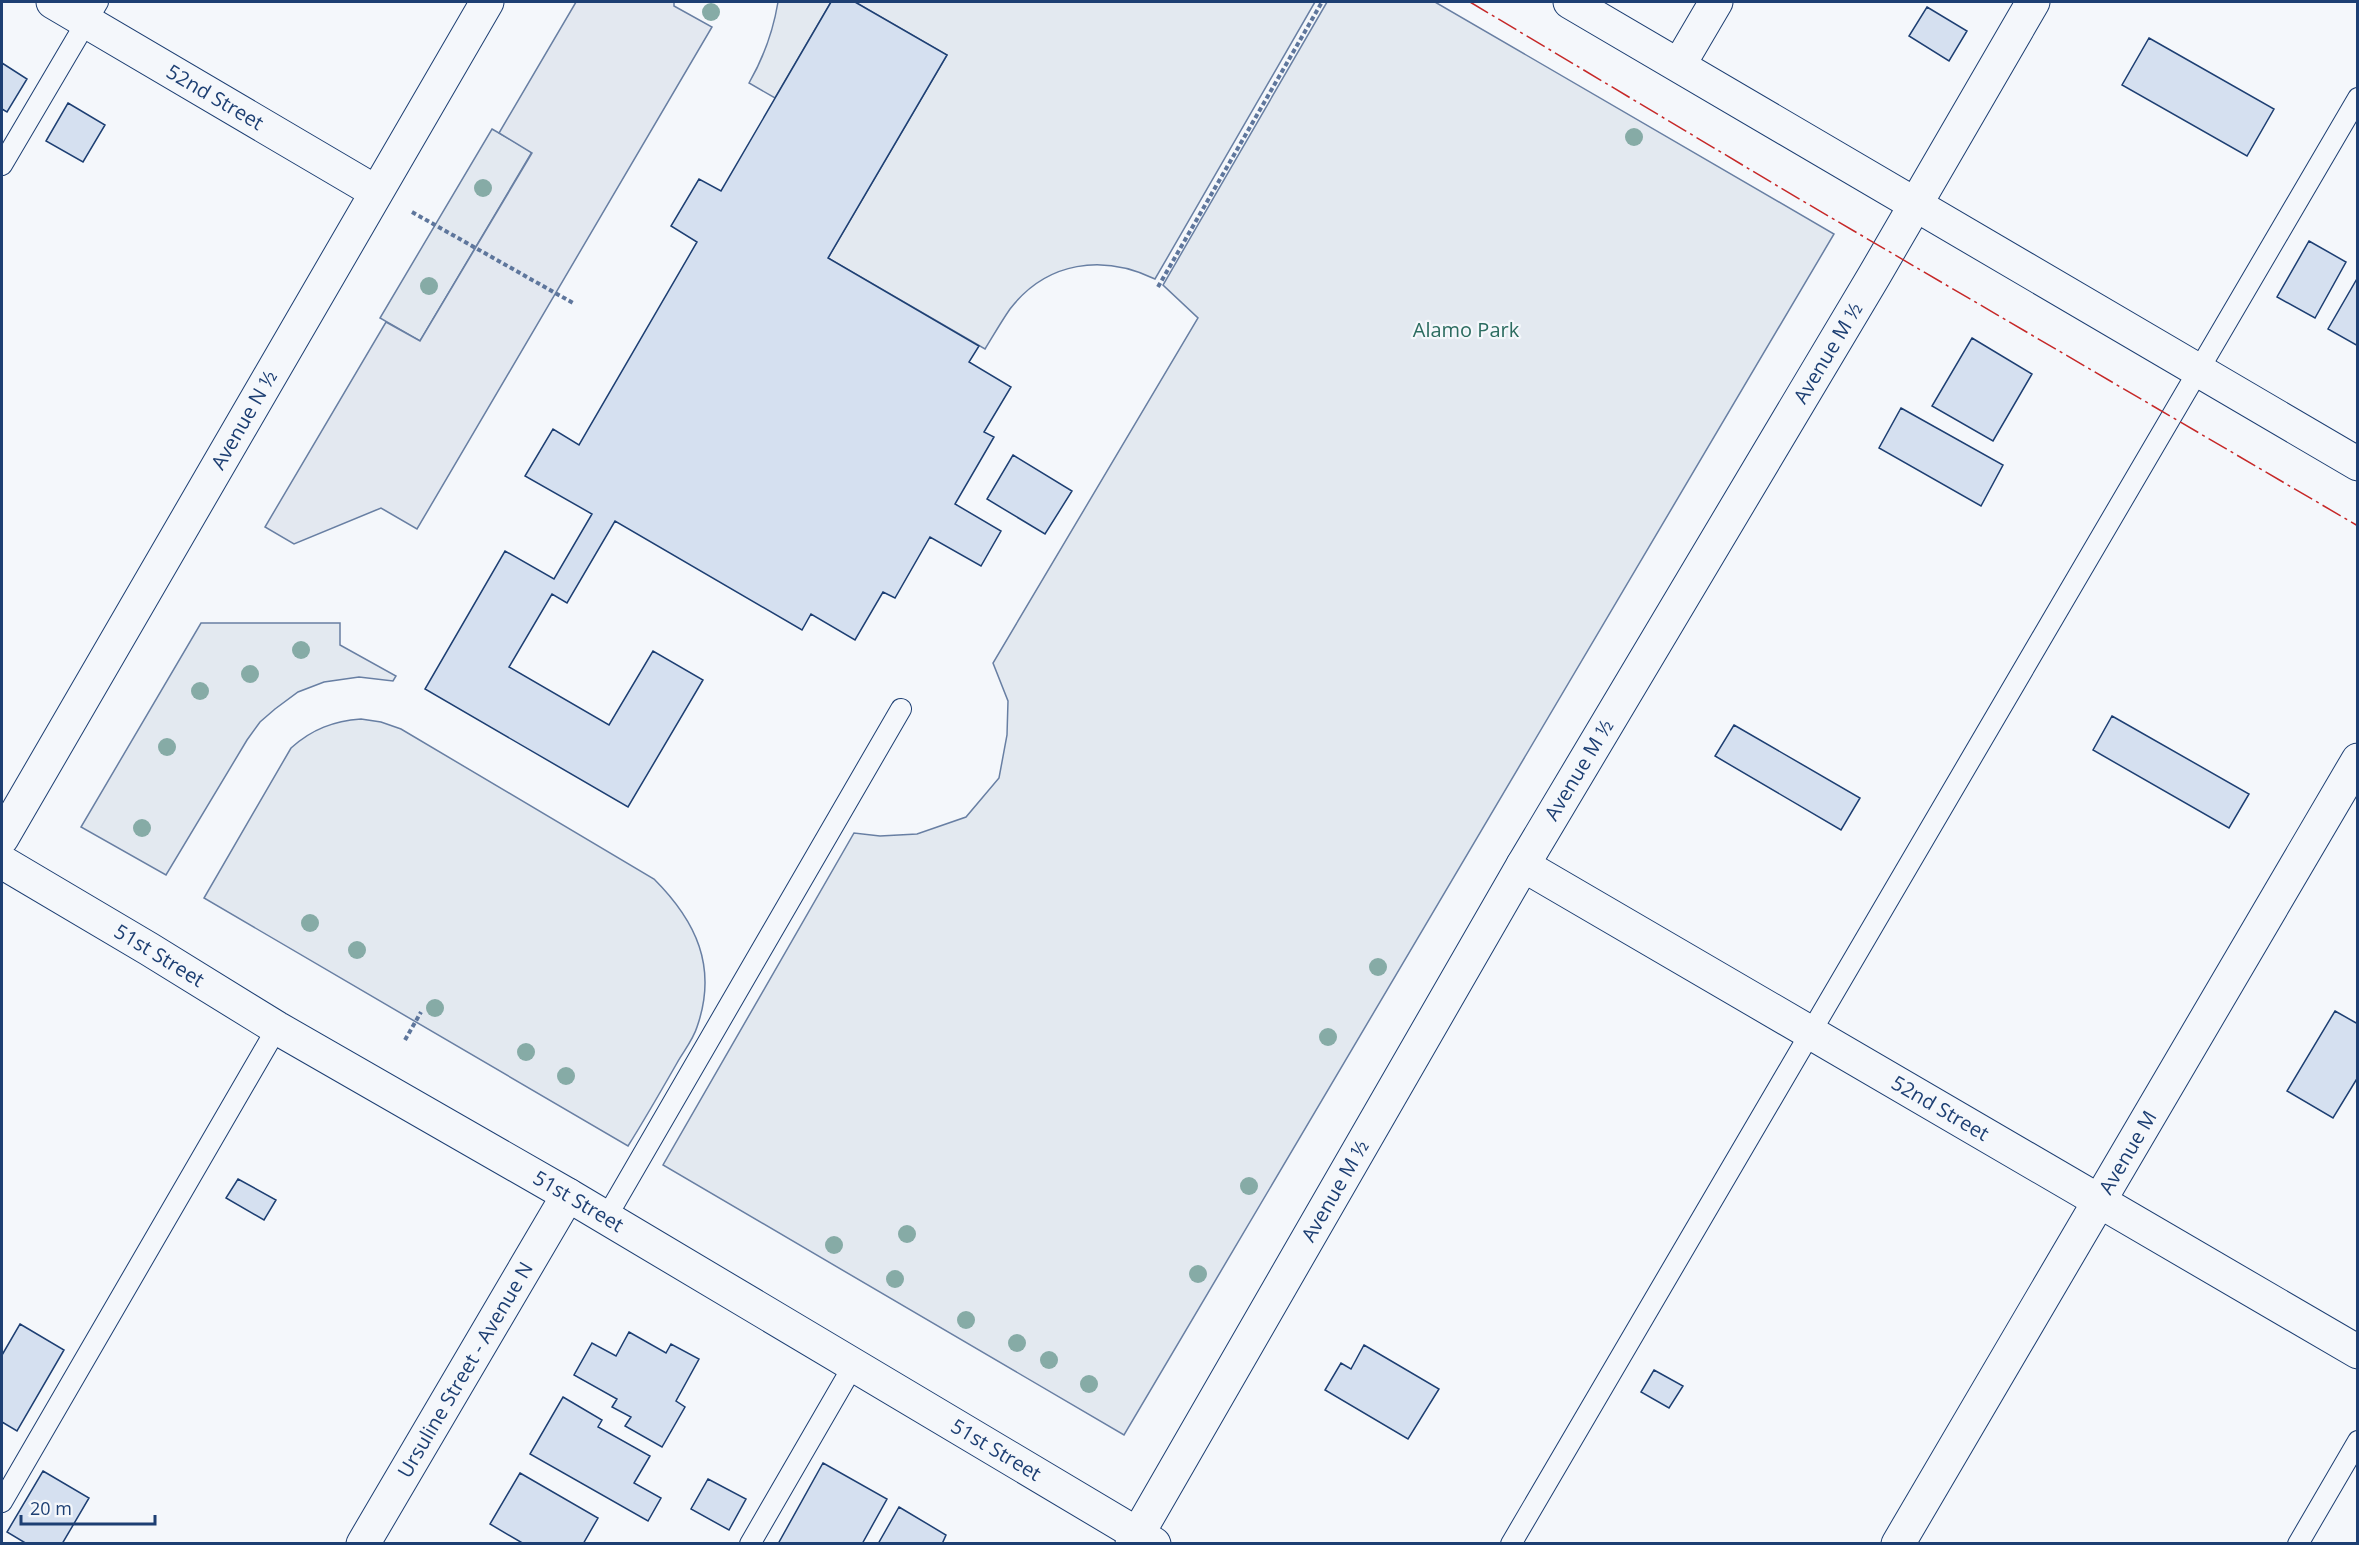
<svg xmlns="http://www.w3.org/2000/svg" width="2359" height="1545" viewBox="0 0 2359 1545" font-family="'Open Sans',sans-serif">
<rect width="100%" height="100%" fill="#f4f7fb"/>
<path fill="#e3e9f0" stroke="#687fa3" stroke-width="1.5" d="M778,2h53l-56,96 -26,-15c15,-26 24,-51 29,-81z
M855,2h460l-160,277c-52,-25 -108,-18 -145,30 -9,13 -17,27 -25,40l-157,-91 119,-203z
M1327,2h108l399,232 -710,1201 -461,-270 191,-332 26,3 37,-2 49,-17 33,-39 8,-43 1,-34 -15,-38 205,-345 -35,-33z
M492,129l40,23 -112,189 -40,-23z
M201,623h139v22l56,31 -3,5 -34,-4 -35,5 -26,10 -23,17 -15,13 -13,18 -81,135 -85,-48z
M361,719l20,3 20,7 253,150c42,42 64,88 43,148 -4,13 -14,25 -20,36 -16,28 -32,56 -49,83l-424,-248 87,-150c21,-19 43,-27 70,-29z"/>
<path fill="#e3e8f0" stroke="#687fa3" stroke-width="1.5" d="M576,2h98v4l38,21 -295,502 -36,-21 -87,36 -29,-17 121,-205 34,19 112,-188 -33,-20z"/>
<path fill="#d5e0f0" stroke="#1d3f73" stroke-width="1.5" d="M831,2h24l92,53 -119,203 151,88 -10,16 42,25 -27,45 10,5 -39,67 46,27 -20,35 -51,-29 -35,61 -12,-6 -28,48 -44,-26 -9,16 -187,-109 -48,82 -15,-9 -43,73 100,58 44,-74 50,29 -75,127 -203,-118 80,-138 49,28 38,-65 -67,-38 28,-47 26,16 118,-203 -26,-16 28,-47 22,12z
M1927,7l40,24 -18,30 -40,-25z
M2149,38l125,71 -27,47 -125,-71z
M2,63l25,16 -20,33 -5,-3z
M68,103l37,22 -22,37 -37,-21z
M2309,241l37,21 -31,56 -38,-21z
M2358,277v69l-30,-17z
M1972,338l60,36 -39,67 -61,-35z
M1901,408l102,57 -22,41 -102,-58z
M1013,455l59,36 -27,43 -58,-35z
M2112,716l137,78 -20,34 -136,-78z
M1734,725l126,73 -19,32 -126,-74z
M2335,1011l23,13v53l-25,41 -46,-27z
M238,1179l38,21 -12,20 -38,-22z
M20,1324l44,26 -47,81 -15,-9v-67z
M629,1332l37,21 5,-9 28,15 -23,42 9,6 -23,40 -37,-21 6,-9 -19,-10 5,-8 -43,-24 18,-32 24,13z
M1364,1345l75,44 -31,50 -83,-49 16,-27 10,6z
M1654,1370l29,16 -14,22 -28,-16z
M563,1397l39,23 -4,7 52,29 -16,27 27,15 -13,23 -118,-67z
M823,1463l64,36 -25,45h-84z
M43,1471l46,27 -27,46h-35l-20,-12z
M520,1473l78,45 -15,26h-59l-34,-20z
M708,1479l38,20 -17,31 -38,-21z
M899,1507l47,28 -4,9h-64z"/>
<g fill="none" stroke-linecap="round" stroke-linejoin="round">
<g stroke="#1d3f73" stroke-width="22">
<path id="service" d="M2,165l96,-163
M606,1218l295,-509
M2,1502l275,-474
M750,1544l103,-178
M1511,1544l847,-1446
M2298,1544l60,-103"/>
</g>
<g stroke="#1d3f73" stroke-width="35">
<g id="minor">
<path id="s1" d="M53,2l323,190"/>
<path d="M1679,65l37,-63"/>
<path d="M2,838l485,-836"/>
<path id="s2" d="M1523,865l835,487"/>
<path id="s3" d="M363,1544l205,-349"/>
<path d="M1132,1544l391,-679 351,-589 159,-274"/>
<path id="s4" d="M1898,1544l460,-784"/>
</g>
</g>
<g stroke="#1d3f73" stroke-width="35">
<g id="tertiary">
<path id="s5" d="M2,862l147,87 128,79 291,167 586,349"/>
</g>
</g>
<g stroke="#1d3f73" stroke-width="35">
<path id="secondary" d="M1570,2l788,462"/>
</g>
<path stroke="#5e769c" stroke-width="4" stroke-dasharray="4.5 3" stroke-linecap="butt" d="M412,212l161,91
M1158,287l164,-285
M405,1040l16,-28"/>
<use href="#service" stroke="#f4f7fb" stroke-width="20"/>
<use href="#minor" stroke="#f4f7fb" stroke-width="33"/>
<use href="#tertiary" stroke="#f4f7fb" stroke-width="33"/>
<use href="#secondary" stroke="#f4f7fb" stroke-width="33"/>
<path stroke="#c62828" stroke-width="1.5" stroke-dasharray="21 4.5 3 4.5" stroke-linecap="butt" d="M1470,2l331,198 557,326"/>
</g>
<g fill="#86aba6">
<circle cx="711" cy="12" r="9"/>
<circle cx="1634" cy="137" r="9"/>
<circle cx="483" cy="188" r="9"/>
<circle cx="429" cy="286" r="9"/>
<circle cx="301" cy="650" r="9"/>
<circle cx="250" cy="674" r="9"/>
<circle cx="200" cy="691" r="9"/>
<circle cx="167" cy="747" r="9"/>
<circle cx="142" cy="828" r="9"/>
<circle cx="310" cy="923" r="9"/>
<circle cx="357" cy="950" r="9"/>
<circle cx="1378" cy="967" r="9"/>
<circle cx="435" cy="1008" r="9"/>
<circle cx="1328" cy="1037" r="9"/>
<circle cx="526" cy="1052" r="9"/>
<circle cx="566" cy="1076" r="9"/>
<circle cx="1249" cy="1186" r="9"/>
<circle cx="907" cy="1234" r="9"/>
<circle cx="834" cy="1245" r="9"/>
<circle cx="1198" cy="1274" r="9"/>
<circle cx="895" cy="1279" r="9"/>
<circle cx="966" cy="1320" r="9"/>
<circle cx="1017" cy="1343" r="9"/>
<circle cx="1049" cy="1360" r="9"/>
<circle cx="1089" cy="1384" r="9"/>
</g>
<g text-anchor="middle" stroke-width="4.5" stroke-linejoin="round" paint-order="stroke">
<g font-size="20" fill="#1d3f73" stroke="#f4f7fb">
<text dy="7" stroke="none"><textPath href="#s1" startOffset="188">52nd Street</textPath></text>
<text transform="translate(1828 353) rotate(-59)" y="7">Avenue M ½</text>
<text transform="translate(244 420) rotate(-60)" y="7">Avenue N ½</text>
<text transform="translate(1579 770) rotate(-59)" y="7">Avenue M ½</text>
<text dy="7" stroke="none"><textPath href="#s5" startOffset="183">51st Street</textPath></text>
<text dy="7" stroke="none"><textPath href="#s2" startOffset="483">52nd Street</textPath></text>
<text dy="7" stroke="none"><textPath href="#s4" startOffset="454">Avenue M</textPath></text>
<text transform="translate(1335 1191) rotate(-60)" y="7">Avenue M ½</text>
<text dy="7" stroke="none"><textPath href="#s5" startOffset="669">51st Street</textPath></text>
<text dy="7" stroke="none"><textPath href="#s3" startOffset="202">Ursuline Street - Avenue N</textPath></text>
<text dy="7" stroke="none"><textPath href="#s5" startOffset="1155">51st Street</textPath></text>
</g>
<g font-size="20" fill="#2c6c60" stroke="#f4f7fb">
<text x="1466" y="337">Alamo Park</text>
</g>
</g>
<rect width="2359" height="1545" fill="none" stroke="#1d3f73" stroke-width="6"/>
<path d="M21 1515v9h134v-9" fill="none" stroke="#1d3f73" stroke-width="3"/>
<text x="30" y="1515" font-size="18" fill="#1d3f73" stroke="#f4f7fb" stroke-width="4.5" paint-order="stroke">20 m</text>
</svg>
